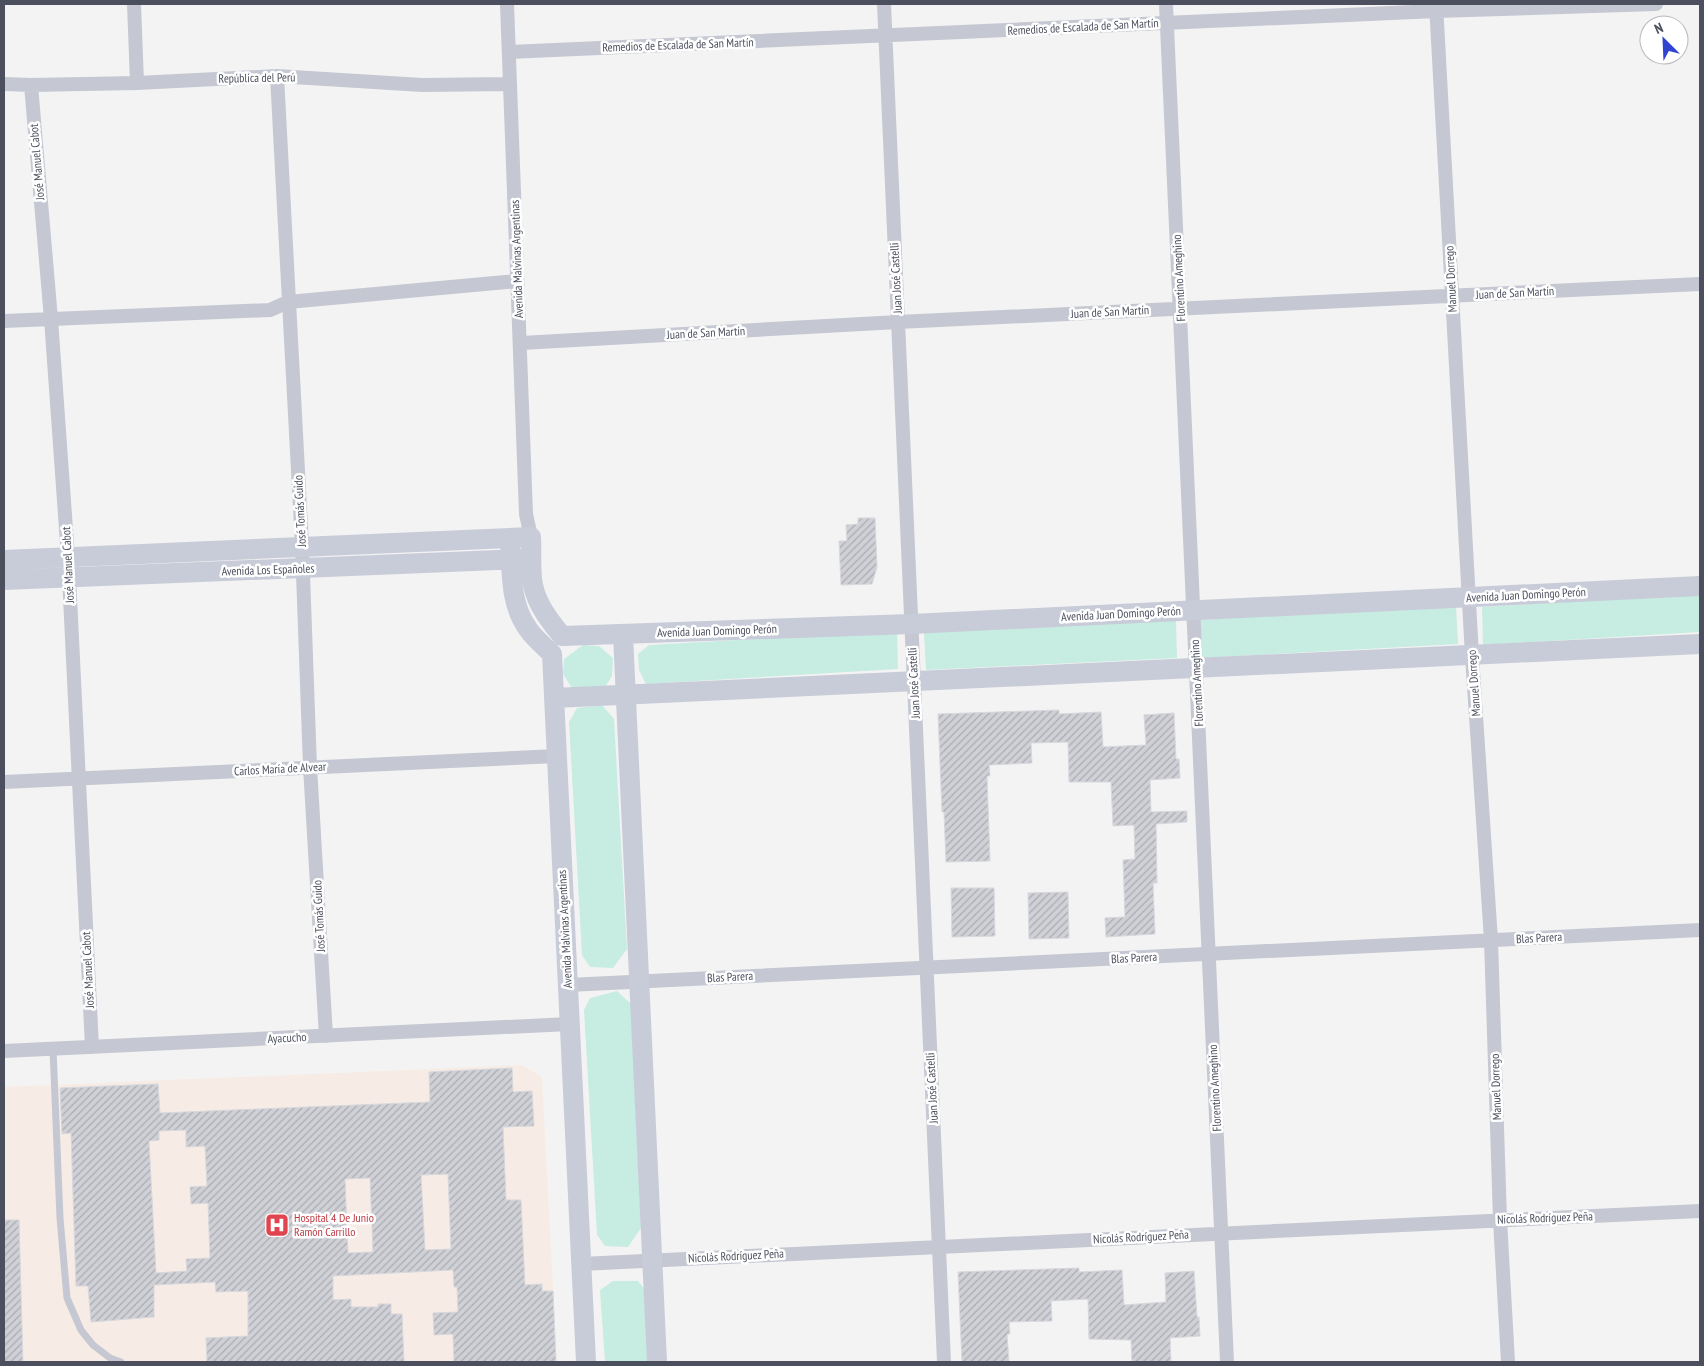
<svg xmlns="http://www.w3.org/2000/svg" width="1704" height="1366" viewBox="0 0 1704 1366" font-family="'PT Sans Narrow',sans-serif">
<defs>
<pattern id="building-hatch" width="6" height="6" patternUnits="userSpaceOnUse" patternTransform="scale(1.25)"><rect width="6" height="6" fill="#d0d1d6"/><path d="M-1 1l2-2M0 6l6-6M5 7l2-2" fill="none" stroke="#abacb1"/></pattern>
</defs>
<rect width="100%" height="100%" fill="#f4f3f3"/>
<path fill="#f6ece5" d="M522,1065l20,12 15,285h-553v-275z"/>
<path fill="#c7ece1" d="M1700,594v38l-217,13 -1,-38z
M1456,605l2,39 -256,14 -2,-38z
M1176,620l1,38 -251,12 -2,-38z
M897,631l1,38 -252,15 -7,-14 -1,-16 11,-9z
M583,645l16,1 14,12 -1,18 -7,11 -33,1 -9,-14 1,-15z
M602,705l12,14 13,230 -14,19 -23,-1 -8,-12 -13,-233 8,-14z
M617,991l14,13 10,224 -13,19 -23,-1 -8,-11 -13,-225 6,-12z
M613,1281h25l9,11 3,70h-45l-5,-72z"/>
<path fill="url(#building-hatch)" stroke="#d7d7dd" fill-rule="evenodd" d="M858,518h17l2,49 -5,17 -31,1 -2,-44h8l-1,-16 12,-1z
M1059,710v4l42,-2 2,35 43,-2 -2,-30 30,-2 2,46h3l1,19 -30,2 1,32 36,-1v11l-31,2 1,59h-4l2,51 -49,3 -1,-19 20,-1 -2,-57 12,-1 -1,-34 -21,1 -2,-44h-42l-1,-40 -37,1 1,20 -43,2 1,11h-3l3,85 -44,1 -2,-50h-2l-4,-98z
M951,888h43l1,48 -43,1z
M1068,892l1,46 -40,1 -1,-46z
M512,1068l1,24 19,-1 2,35 -31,1 3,73h15l4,85 17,-1v7h11l3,71h-102l-1,-28 -19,1 -1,-22 25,-1 -1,-25h-3l-1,-17 -120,6v24l18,-1v8h27v-3h13v10h11l2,48h-197l-1,-24 42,-2v-45l-32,1 -1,-10 -61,3v32l-63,5 -3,-36h-12l-5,-153 -9,1 -2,-46 98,-4 2,29 270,-11 -1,-30zM186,1130v17l19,-1 2,40 -17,1 1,17 17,-1 2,55 -24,1 1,12 -31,2 -7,-132 10,-1v-9zM448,1174l3,75 -26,1 -4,-75zM370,1178l3,74 -25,1 -3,-74z
M4,1220h15l4,142h-19z
M1079,1268v4l43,-2 2,35 42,-3 -1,-29 29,-2 3,46h2l1,19 -30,2 1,24h-39l-1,-22 -42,-1 -1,-40 -37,2 1,20 -43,1 1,12h-3l2,28h-47l-4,-90z"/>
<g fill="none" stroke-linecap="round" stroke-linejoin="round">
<path stroke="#c5c8d2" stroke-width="7" d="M53,1049l7,169 7,80 14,32 12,15 17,13 11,4"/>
<path stroke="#c5c8d2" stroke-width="14" d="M134,4l3,79
M507,4l19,510 5,23
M884,4l60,1358
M1166,4l61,1358
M1436,4l36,652 19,284 9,280 8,142
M509,52l928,-41 219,-7
M277,76l25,470 8,221 16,269
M4,84l27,1 106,-2 140,-7 145,9 88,-1
M31,85l20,234 17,238 24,490
M4,321l266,-11 18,-8 229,-21
M521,343l377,-21 802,-38
M4,782l553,-26
M568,985l1132,-55
M4,1051l566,-27
M581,1264l1119,-53"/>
<path stroke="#c8cbd8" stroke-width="20" d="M510,539c2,30 -1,64 18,90 6,9 16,17 24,25l34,708
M4,560l527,-23c1,16 -1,33 2,48 4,20 17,36 29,51
M4,580l520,-21
M623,635l34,727
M562,636l349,-12 789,-38
M554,698c382,-20 764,-33 1146,-54"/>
</g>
<defs>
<g id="hospital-square" transform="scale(1.25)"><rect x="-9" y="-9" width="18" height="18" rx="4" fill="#e0444e" stroke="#fff"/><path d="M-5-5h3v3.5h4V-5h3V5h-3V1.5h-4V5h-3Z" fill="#fff"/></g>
</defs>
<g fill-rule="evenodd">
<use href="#hospital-square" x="277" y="1225"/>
</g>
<g text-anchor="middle" stroke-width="5" stroke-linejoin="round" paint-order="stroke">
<g font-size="12" fill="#4c505e" stroke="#fff">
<text transform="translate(1083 27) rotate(-3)" y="4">Remedios de Escalada de San Martín</text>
<text transform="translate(678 45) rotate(-2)" y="4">Remedios de Escalada de San Martín</text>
<text transform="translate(257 78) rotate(-1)" y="4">República del Perú</text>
<text transform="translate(37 162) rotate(-95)" y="4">José Manuel Cabot</text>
<text transform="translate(517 259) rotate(-92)" y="4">Avenida Malvinas Argentinas</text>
<text transform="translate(896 278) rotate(-93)" y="4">Juan José Castelli</text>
<text transform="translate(1179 278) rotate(-93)" y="4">Florentino Ameghino</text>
<text transform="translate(1451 279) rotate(-93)" y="4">Manuel Dorrego</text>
<text transform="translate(1515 293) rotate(-3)" y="4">Juan de San Martín</text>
<text transform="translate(1110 312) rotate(-3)" y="4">Juan de San Martín</text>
<text transform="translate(706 333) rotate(-3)" y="4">Juan de San Martín</text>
<text transform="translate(300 511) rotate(-93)" y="4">José Tomás Guido</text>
<text transform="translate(68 565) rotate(-93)" y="4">José Manuel Cabot</text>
<text transform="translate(268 570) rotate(-2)" y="4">Avenida Los Españoles</text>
<text transform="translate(1526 595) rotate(-3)" y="4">Avenida Juan Domingo Perón</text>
<text transform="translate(1121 614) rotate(-3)" y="4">Avenida Juan Domingo Perón</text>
<text transform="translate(717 631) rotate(-2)" y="4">Avenida Juan Domingo Perón</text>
<text transform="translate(914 683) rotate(-93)" y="4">Juan José Castelli</text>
<text transform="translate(1197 683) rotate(-93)" y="4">Florentino Ameghino</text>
<text transform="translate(1474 683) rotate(-94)" y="4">Manuel Dorrego</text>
<text transform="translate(280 769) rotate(-3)" y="4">Carlos María de Alvear</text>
<text transform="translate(319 916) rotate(-93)" y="4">José Tomás Guido</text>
<text transform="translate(565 929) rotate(-93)" y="4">Avenida Malvinas Argentinas</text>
<text transform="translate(1539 938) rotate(-3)" y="4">Blas Parera</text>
<text transform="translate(1134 958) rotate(-3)" y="4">Blas Parera</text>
<text transform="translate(88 970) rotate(-93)" y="4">José Manuel Cabot</text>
<text transform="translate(730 977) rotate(-3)" y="4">Blas Parera</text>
<text transform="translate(287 1038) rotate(-3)" y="4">Ayacucho</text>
<text transform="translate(1496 1087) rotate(-92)" y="4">Manuel Dorrego</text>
<text transform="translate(932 1088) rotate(-93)" y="4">Juan José Castelli</text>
<text transform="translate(1215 1088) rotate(-93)" y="4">Florentino Ameghino</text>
<text transform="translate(1545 1218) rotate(-2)" y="4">Nicolás Rodríguez Peña</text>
<text transform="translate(1141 1237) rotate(-3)" y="4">Nicolás Rodríguez Peña</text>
<text transform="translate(736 1256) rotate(-3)" y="4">Nicolás Rodríguez Peña</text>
</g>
<g font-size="12" fill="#be3a42" stroke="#fff" text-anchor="start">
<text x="294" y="1222">Hospital 4 De Junio<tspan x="294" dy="14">Ramón Carrillo</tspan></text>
</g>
</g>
<rect width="1704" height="1366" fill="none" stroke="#4c505e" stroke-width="10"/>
<g transform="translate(1664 40) rotate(336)"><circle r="24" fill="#ffffff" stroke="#b7b9bf"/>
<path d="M0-4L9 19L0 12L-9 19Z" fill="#3044d1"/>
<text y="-8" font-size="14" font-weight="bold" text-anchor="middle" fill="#4c505e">N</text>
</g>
</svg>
